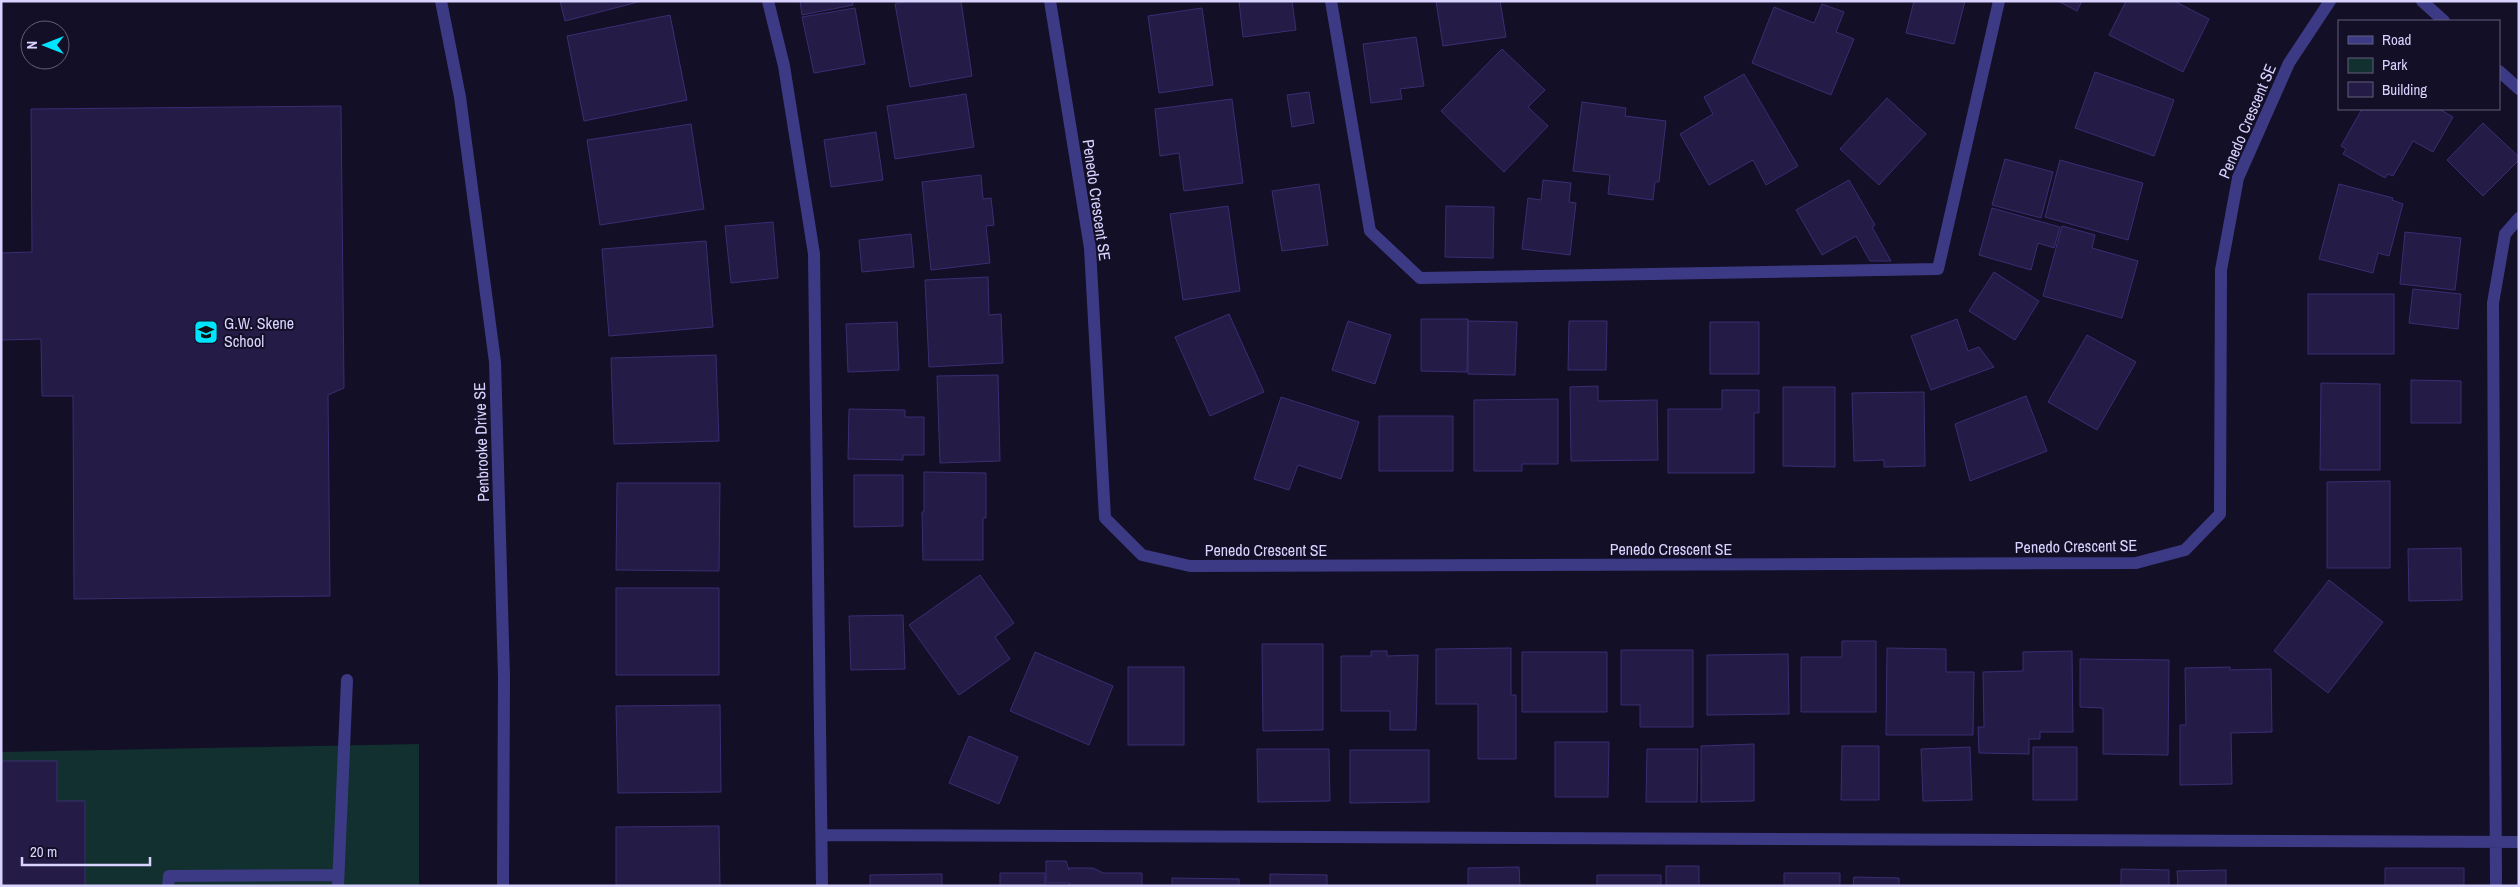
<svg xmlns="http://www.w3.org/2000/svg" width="2520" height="887" viewBox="0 0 2520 887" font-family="'Archivo Narrow',sans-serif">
<rect width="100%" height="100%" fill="#130f26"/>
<path fill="#12302f" d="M419,744v142h-418v-134z"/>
<path fill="#241b47" stroke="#3b2d73" d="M560,1h82l-77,20z
M800,1h52l1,4 -51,10z
M907,1h54l11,75 -62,11 -15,-83z
M1239,1h53l4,29 -53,7z
M1436,1h64l6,36 -63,9z
M1914,1h51l-11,43 -48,-11z
M2058,1h24l-5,10z
M2126,1h48l35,18 -26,53 -74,-37z
M1822,4l22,8 -8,20 18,7 -23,56 -79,-32 22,-56 40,16z
M855,8l10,56 -51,9 -12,-56z
M1202,8l11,77 -54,8 -11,-77z
M670,15l17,85 -103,21 -17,-85z
M1416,37l8,49 -24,3 2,10 -31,4 -8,-59z
M1502,49l43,41 -17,17 20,19 -44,46 -63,-61z
M2095,72l79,28 -20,56 -79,-28z
M1744,74l54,92 -32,19 -13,-25 -44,25 -29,-51 33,-20 -9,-17z
M1309,92l5,31 -22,4 -5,-32z
M966,94l8,53 -79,12 -8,-53z
M1887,98l39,36 -47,51 -39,-36z
M1232,99l11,84 -59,8 -5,-38 -19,3 -5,-47z
M1582,102l44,6 -1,8 41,5 -7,61h-4l-2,18 -45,-6 2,-19 -37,-4z
M341,106l3,282 -16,7 2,201 -256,3 -1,-203h-31l-1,-57 -40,1v-87l31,-1 -1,-143z
M2362,109h77l14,8 -20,35 -20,-11 -20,35 -5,-2 -3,4 -42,-24 3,-5 -5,-3z
M2483,123l36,34v3l-36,36 -36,-36z
M691,124l13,85 -104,16 -13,-85z
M876,132l7,48 -52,7 -7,-47z
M2005,159l48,13 -12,46 -49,-13z
M2060,160l83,23 -15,57 -83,-23z
M981,175l2,24 8,-1 3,27 -8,1 4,37 -59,7 -9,-88z
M1543,180l28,3 -2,19 7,1 -6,52 -48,-6 6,-51 13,2z
M1849,180l26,45 -3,2 19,34h-21l-14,-25 -34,19 -26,-45z
M1319,184l9,61 -46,6 -10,-60z
M2339,184l54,14 -1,2 11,4 -14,52 -11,-3 -5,20 -54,-14z
M1228,206l12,85 -57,9 -13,-86z
M1446,206l48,1 -1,51 -48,-1z
M1992,208l68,19 -6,21 -16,-5 -7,27 -52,-15z
M773,222l5,56 -47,5 -6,-57z
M2062,226l33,9 -3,13 46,13 -16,57 -79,-22z
M2405,232l56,6 -6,52 -55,-6z
M911,234l3,33 -52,5 -3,-32z
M706,241l7,86 -104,9 -7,-87z
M1994,272l45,29 -24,39 -46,-29z
M988,277l1,38 12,-1 2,49 -74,4 -4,-87z
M2413,289l48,5 -3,35 -49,-6z
M2308,294h86v60h-86z
M1229,314l35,78 -54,24 -35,-79z
M1421,319h47l-1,53 -46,-1z
M1957,319l11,32 11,-4 15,20 -63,23 -20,-54z
M1348,321l43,14 -16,49 -43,-14z
M1468,321l49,1 -2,53 -47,-1z
M1569,321h38l-1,49h-38z
M897,322l2,48 -51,2 -2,-48z
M1710,322h49v52h-49z
M2087,335l49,27 -39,68 -49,-28z
M716,355l3,86 -105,3 -3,-86z
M998,375l2,86 -60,2 -3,-87z
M2411,380l50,1v42h-50z
M2321,383l59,1v86h-60z
M1598,386v15l59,-1 1,60 -87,1 -1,-74z
M1783,387h52v80l-52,-1z
M1722,390h37v23h-5v60h-86v-64h54z
M1924,392l1,74 -41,1v-7l-30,1 -2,-68z
M2026,396l21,55 -77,30 -15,-57z
M1281,397l78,25 -18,57 -43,-14 -9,25 -35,-11z
M1558,399v65h-36v7h-48v-71z
M849,409l56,1v7h19v38h-21v5l-55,-1z
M1379,416h74v55h-74z
M924,472l62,1v45h-3v42h-60l-1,-48h2z
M854,475h49v51l-49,1z
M2390,481v87h-63v-86z
M617,483h103l-1,88 -103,-1z
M2461,548l1,52 -53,1 -1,-52z
M980,575l34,48 -19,14 15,22 -51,36 -50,-70z
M2329,580l54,42 -55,71 -54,-42z
M616,588h103v87h-103z
M903,615l2,54 -54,1 -2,-54z
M1842,641h34v71h-75v-55h41z
M1262,644h61v86l-60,1z
M1511,648v47h5v64h-38v-55h-42v-55z
M1887,648l59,1v23h28l-1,63h-87z
M1621,650h72v77h-53v-22h-19z
M1371,651h16v5l31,-1 -2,75h-26v-19h-49v-55h30z
M2072,651l1,81h-33v7h-11v15l-50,-1 -1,-26h6l-1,-55 40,-1v-19z
M1035,652l78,34 -24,59 -79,-34z
M1522,652h85v60h-85z
M1788,654l1,60 -82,1v-60z
M2080,659l89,1 -1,95 -65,-1v-46l-23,-1z
M1128,667h56v78h-56z
M2230,667v3l41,-1 1,63 -41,1 1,51 -52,1v-60h6l-1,-57z
M720,705l1,87 -103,1 -2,-87z
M969,736l49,21 -19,47 -50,-21z
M1555,742h54l-1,55h-53z
M1754,744v57l-53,1v-56z
M1842,746h37v54h-38z
M1970,747l2,53 -49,1 -2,-52z
M2033,747h44v53h-44z
M1257,749h72l1,52 -72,1z
M1647,749h51l-1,53h-51z
M1350,750h79v52l-79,1z
M1,761h56v40h28v85h-84z
M719,826l1,60h-104v-59z
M1046,861h20l3,9v-2h24l10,5h39v13h-72l-1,-3h-23z
M1666,866h33v20h-33z
M1519,867l1,19h-52v-18z
M2385,868h79v18h-79z
M2121,869l48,1v16h-48z
M2226,870v16h-48l-1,-15z
M1000,873h45v13h-45z
M1784,873h56v13h-56z
M942,874v12h-72v-11z
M1270,874l57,1v11h-57z
M1597,875h64v11h-64z
M1854,877l45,1v8h-46z
M1172,878l67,1v7h-67z"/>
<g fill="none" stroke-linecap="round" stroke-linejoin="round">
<path stroke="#3d3a85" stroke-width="12" d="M768,1l16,65 30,188 8,632
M1331,1l39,230 50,47 518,-9 61,-268
M822,835l1697,7
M168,886l1,-10 169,-1
M338,886l9,-206
M2496,886l-3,-583 12,-69 14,-16"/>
<path stroke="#3d3a85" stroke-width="12" d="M1050,1l40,247 15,270 37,37 48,11 946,-3 49,-13 35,-36 1,-244 17,-92 51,-115 41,-62
M2422,1l22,20
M2499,71l20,18"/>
<path stroke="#3d3a85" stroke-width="12" d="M441,1l19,96 35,265 9,315 -1,209"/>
</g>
<defs>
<g id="school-square" transform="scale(1.25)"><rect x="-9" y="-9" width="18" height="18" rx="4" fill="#00e5ff" stroke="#130f26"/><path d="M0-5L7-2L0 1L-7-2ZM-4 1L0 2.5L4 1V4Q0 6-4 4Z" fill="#111"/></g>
</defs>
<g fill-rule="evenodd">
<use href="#school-square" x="206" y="332"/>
</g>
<g text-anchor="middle" stroke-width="4" stroke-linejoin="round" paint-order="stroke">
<g font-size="16" fill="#d9d4ff" stroke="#130f26">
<text transform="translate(2247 121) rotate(-67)" y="6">Penedo Crescent SE</text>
<text transform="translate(1097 200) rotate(82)" y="6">Penedo Crescent SE</text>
<text transform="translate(481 442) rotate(-92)" y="6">Penbrooke Drive SE</text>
<text transform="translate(2076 546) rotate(-1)" y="6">Penedo Crescent SE</text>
<text x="1671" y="555">Penedo Crescent SE</text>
<text x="1266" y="556">Penedo Crescent SE</text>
</g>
<g font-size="16" fill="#d9d4ff" stroke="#130f26" text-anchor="start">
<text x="224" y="329">G.W. Skene<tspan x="224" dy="18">School</tspan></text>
</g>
</g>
<rect width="2520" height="887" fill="none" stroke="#d9d4ff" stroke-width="5"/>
<rect x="2338" y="20" width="162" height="90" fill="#130f26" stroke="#625e7d"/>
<rect x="2348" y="36" width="25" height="8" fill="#3d3a85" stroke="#625e7d"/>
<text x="2382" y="45" font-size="15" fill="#d9d4ff">Road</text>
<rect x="2348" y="58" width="25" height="15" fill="#12302f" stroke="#625e7d"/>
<text x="2382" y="70" font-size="15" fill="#d9d4ff">Park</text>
<rect x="2348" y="82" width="25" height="15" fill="#241b47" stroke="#625e7d"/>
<text x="2382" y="95" font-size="15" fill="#d9d4ff">Building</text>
<g transform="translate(45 45) rotate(270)"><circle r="24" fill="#130f26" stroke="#625e7d"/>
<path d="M0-4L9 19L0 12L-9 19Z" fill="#00e5ff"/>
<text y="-8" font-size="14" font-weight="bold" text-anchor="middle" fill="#d9d4ff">N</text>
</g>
<path d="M22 857v8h128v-8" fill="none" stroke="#d9d4ff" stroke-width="2.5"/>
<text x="30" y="857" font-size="15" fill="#d9d4ff" stroke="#130f26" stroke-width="4" paint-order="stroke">20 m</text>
</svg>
